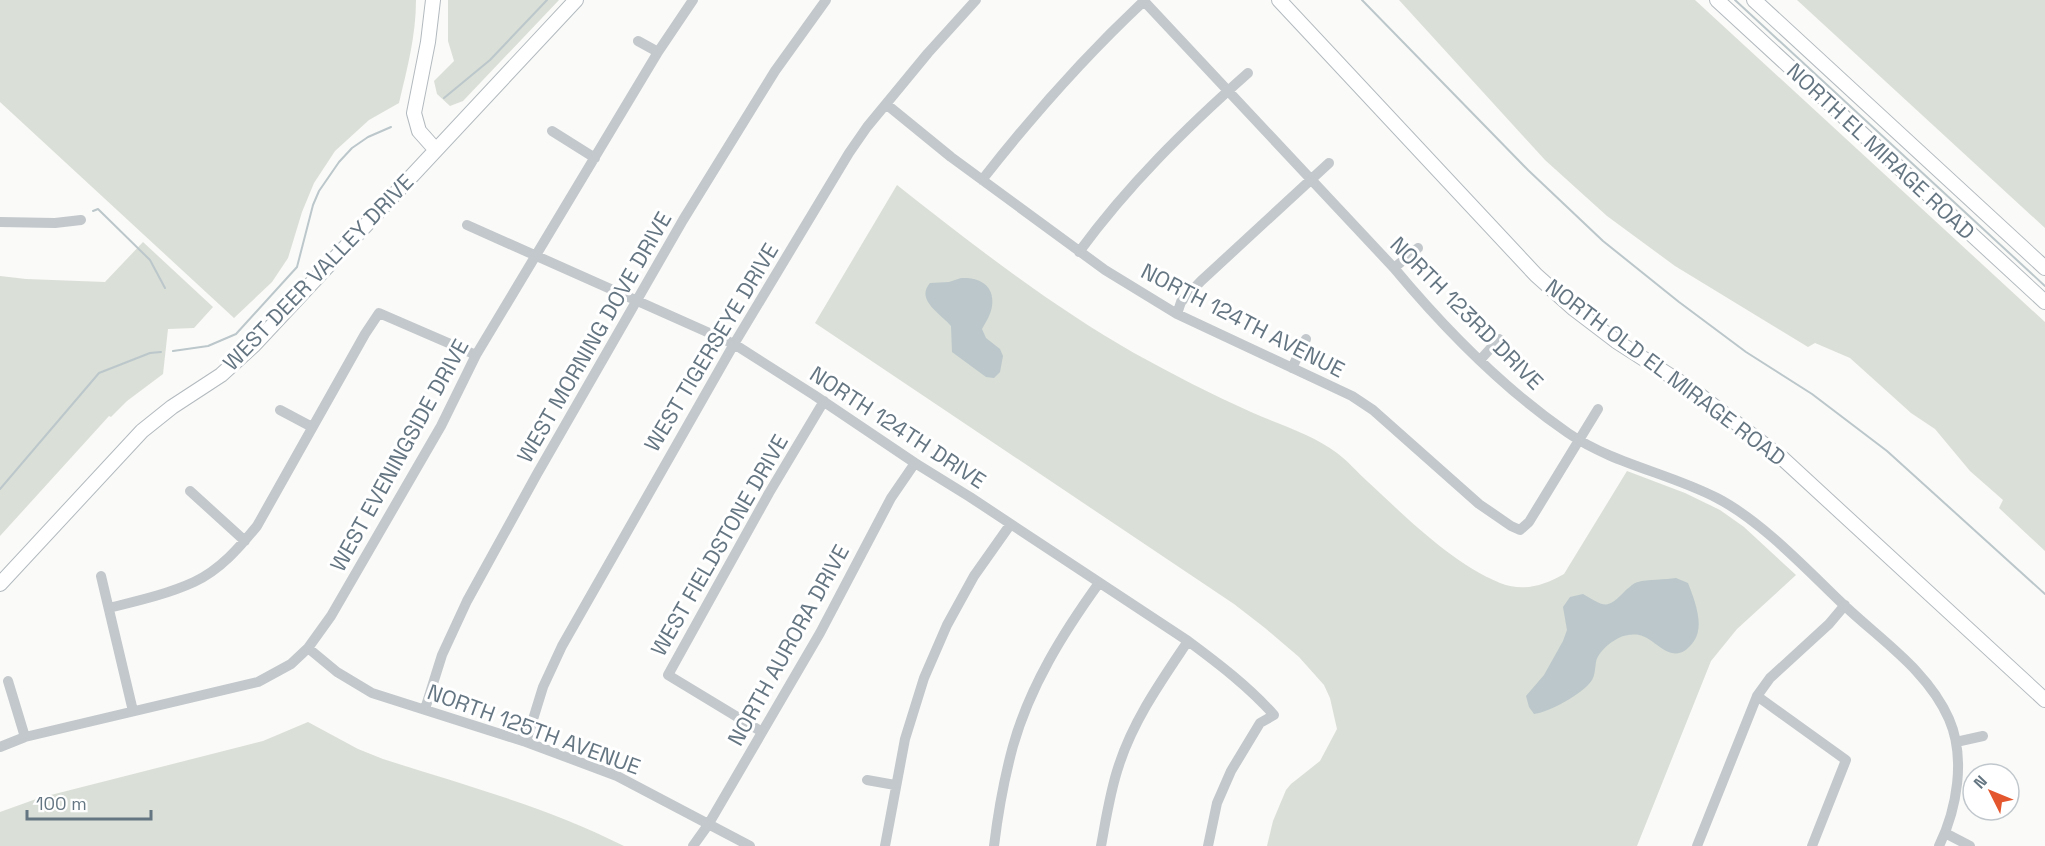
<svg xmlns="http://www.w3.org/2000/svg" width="2045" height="846" viewBox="0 0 2045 846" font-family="'Space Grotesk',sans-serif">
<rect width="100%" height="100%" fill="#fafaf8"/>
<path fill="#dadfd7" d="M0,0h416c0,36 -9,69 -17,103l-30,17 -34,31 -21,32 -12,29 -14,46 -16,24 -38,36 -234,-216z
M448,0h111l-96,101 -13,5 -13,-12 -3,-13 20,-20 -6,-20z
M1399,0h296l350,322v229l-46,-43 4,-8 -33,-29 -35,-42 -24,-16 -61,-55 -35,-15 -7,4 -133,-81 -68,-50 -62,-56z
M1797,0h248v228z
M897,185c76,60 153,120 237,168 38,21 77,41 117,59 29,13 61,22 86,41 11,8 20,19 30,28 39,36 83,81 133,102 23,9 43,3 64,-9l63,-103 58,22 35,17 24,17 52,48 -59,54 -26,32 -74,185h-370l6,-25 13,-31 5,-6 29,-23 17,-32 -7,-31 -6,-13 -25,-28 -34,-29 -31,-24 -419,-281z
M143,242l70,65 -19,21 -26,1 -5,45 -36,27 -16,16 -2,-1 -109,120v-260l26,3 79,3z
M308,722l50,27 25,10c81,26 164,48 241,87h-624v-34l39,-14 224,-57z"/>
<path fill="#bbc7cb" d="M961,278c18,-1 34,7 31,28 -1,8 -6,16 -10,23l4,9 14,11 3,7 -3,16 -6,6 -8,-1 -34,-25 -1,-26c-10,-12 -36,-26 -21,-43l19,-1z
M1676,578l12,5c6,16 17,42 6,58 -21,30 -37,-3 -55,-6 -4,-1 -14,0 -18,2 -10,4 -23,15 -25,25 -1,6 -1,13 -4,18 -8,13 -44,33 -58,34l-5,-7 -3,-11 18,-21 19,-34 4,-11 -4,-23 7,-10 13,-3c22,13 24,16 43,-4 4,-3 7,-7 12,-8 9,-3 28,-2 38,-4z"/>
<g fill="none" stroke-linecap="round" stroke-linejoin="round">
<path stroke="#bbc7cb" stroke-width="2" d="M1362,0l166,170 75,71 76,61 67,50 66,42 75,57 158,143
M1735,0l310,286
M444,98l46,-38 57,-60
M93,211l5,-2 52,51 15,28
M173,351l35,-5 28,-12 61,-67 16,-62 6,-14 20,-29 13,-14 16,-11 23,-10
M0,489l99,-116 51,-20 11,-1"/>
<g stroke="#b3babf" stroke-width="16">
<path id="secondary" d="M433,0l-5,42 -14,71 5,18 16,18
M1279,0l257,275 38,34 42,32 81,52 85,65 263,242
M1717,0l328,302
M1754,0l291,268
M0,584l142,-153 30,-24 49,-32 33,-30 322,-345"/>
</g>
<path stroke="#c3c8cc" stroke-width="10" d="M1143,0l251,268c50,60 110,121 174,165 45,31 101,40 149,65 46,24 91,73 128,108 37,35 83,65 104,113 17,39 8,90 -10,127
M638,41l20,11
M886,104l65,53 154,113 72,44 141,66 34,16 21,14 106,94 32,22 9,4 9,-8 69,-113
M552,131l43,27
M982,180c50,-64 103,-124 163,-180
M0,222l55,1 26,-3
M467,225l267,119 80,51 101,68 55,34 218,144c31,23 61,46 86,74l-14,8 -29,48 -14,32 -9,43
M1079,252c49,-67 107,-124 169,-179
M1394,268l24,-20
M1177,314l4,-12 20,-21 128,-118
M1481,359l18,-20
M1292,368l14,-29
M280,410l32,17
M190,491l55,50
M101,576l32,135
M109,608c28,-7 59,-14 85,-26 26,-12 46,-35 63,-56l108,-192 14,-21 97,42
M308,648l29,24 35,21 154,49 91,34 133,70
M8,681l17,56
M1757,696l89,64 -34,86
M425,709l17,-54 25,-54 70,-127 146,-254 92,-149 51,-71
M762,732l-94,-57 101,-182 55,-92
M526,742l17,-55 19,-41 172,-302 115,-191 18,-26 61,-74 48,-53
M1956,742l27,-6
M0,747l25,-10 233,-55 33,-18 17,-16 23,-32 110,-190 35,-71 182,-303 35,-52
M867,780l28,5
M1945,833l25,13
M693,846l15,-21 112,-192 71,-135 24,-35
M885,846l20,-107 19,-61 23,-53 27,-49 36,-51
M994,846c4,-33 10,-67 19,-100 17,-60 50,-113 86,-163
M1101,846c5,-27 9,-55 18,-81 15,-46 43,-85 69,-124
M1697,846l60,-150 13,-18 59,-54 16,-19"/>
<use href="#secondary" stroke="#fff" stroke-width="14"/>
</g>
<g text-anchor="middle" stroke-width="6" stroke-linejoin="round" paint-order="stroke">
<g font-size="22" fill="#657683" stroke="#fff">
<text transform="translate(1881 151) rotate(43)" y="8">NORTH EL MIRAGE ROAD</text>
<text transform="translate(318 272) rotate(-46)" y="8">WEST DEER VALLEY DRIVE</text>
<text transform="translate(1467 313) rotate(45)" y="8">NORTH 123RD DRIVE</text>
<text transform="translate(1243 320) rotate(27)" y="8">NORTH 124TH AVENUE</text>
<text transform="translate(594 337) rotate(-60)" y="8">WEST MORNING DOVE DRIVE</text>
<text transform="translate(711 347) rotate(-59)" y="8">WEST TIGERSEYE DRIVE</text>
<text transform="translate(1666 372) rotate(37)" y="8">NORTH OLD EL MIRAGE ROAD</text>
<text transform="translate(898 427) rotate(33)" y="8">NORTH 124TH DRIVE</text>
<text transform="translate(399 455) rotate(-61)" y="8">WEST EVENINGSIDE DRIVE</text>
<text transform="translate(719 545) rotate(-60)" y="8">WEST FIELDSTONE DRIVE</text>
<text transform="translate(788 645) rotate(-61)" y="8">NORTH AURORA DRIVE</text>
<text transform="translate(534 729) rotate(20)" y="8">NORTH 125TH AVENUE</text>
</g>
</g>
<g transform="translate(1991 792) rotate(313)"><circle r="28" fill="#ffffff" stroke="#c1c8cd" stroke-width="1.5"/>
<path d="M0-4.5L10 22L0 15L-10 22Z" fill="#e4572e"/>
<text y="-9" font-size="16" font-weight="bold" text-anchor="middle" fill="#657683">N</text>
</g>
<path d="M27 810v9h124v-9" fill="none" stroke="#657683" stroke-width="3"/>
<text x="36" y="810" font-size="18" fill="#657683" stroke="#ffffff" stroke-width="4.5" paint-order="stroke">100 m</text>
</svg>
